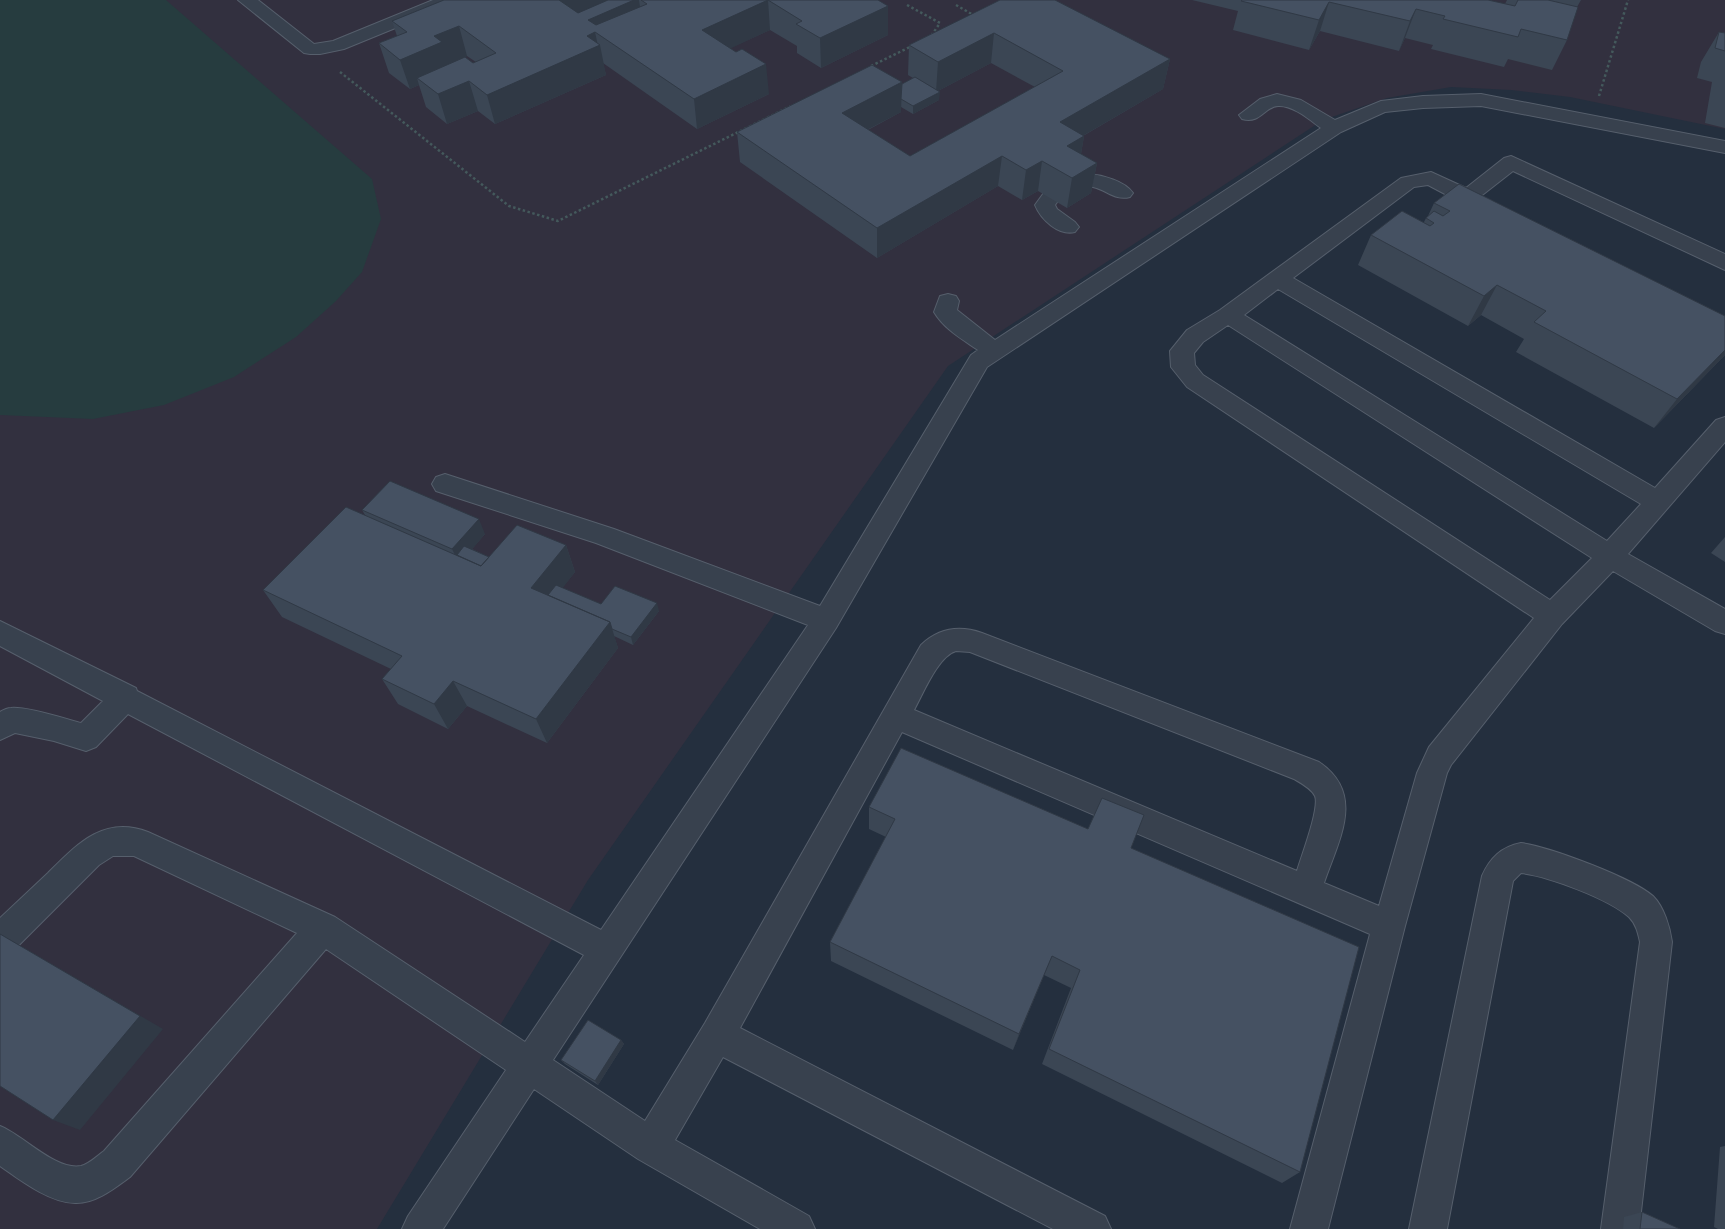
<svg xmlns="http://www.w3.org/2000/svg" width="1725" height="1229" viewBox="0 0 1725 1229" font-family="Helvetica,sans-serif">
<rect width="100%" height="100%" fill="#242f3e"/>
<path fill="#32303f" d="M0,0h1725v129l-155,-32 -59,-7 -60,-3 -64,11 -64,22 -375,246 -360,514 -211,349h-377z"/>
<path fill="#263c3f" d="M0,0h166l206,179 9,40 -19,53 -26,29 -40,36 -62,40 -70,28 -71,14 -93,-4z"/>
<g fill="none" stroke-linecap="round" stroke-linejoin="round">
<g stroke="#565f6c" stroke-width="2">
<path id="minor" d="M238,0h20l56,44 19,-3 100,-41h24l-3,4 -110,45 -24,5h-10l-6,-1z
M1277,94l24,6 34,20 46,-19 42,-5 58,-2 244,47v12l-244,-47 -58,2 -38,4 -44,20 -354,235 -151,261 -283,432 92,61 60,-98 216,-378c18,-17 38,-20 61,-12l337,129c47,32 20,77 5,121l55,23 38,-133 12,-26 105,-129 -347,-231 -16,-20 -1,-16 17,-21 33,-20 181,-132 30,-6 35,16 38,-30 7,-2 214,98v16l-212,-99 -32,25 10,5 3,5 -3,5 -7,1 -7,-1 -49,-26 -14,2 -121,91 362,210 61,-68 9,-3v25l-97,112 97,55v25l-10,-3 -102,-60 -51,53 -111,141 -4,8 -42,153 -77,303h-38l80,-295 -468,-202 -162,296 365,188 6,13h-58l-330,-172 -48,83 134,76 6,13h-55l-122,-70 -104,-70 -91,140h-41l6,-13 98,-146 -180,-121 -196,228c-15,11 -35,27 -55,26 -25,0 -55,-23 -75,-37v-40c23,9 56,45 81,40 8,-2 16,-10 23,-15l193,-218 -163,-77h-21l-14,9 -87,87 -12,5v-39c16,-15 32,-30 48,-45 29,-29 56,-58 100,-41l187,85 190,125 59,-87 -456,-241 -32,33 -10,4 -32,-10 -39,-8 -15,7v-28c3,-2 8,-4 11,-4 14,-2 55,11 70,15l22,-22 -103,-55v-25l136,67 1,3 464,239 207,-305 -212,-82 -160,-52 -4,-7 4,-7 9,-3 169,55 206,77 151,-251 7,-5c-16,-11 -34,-21 -44,-38l6,-16 8,-2 8,2 3,5 -2,9 38,30 326,-212c-11,-8 -28,-23 -43,-22 -14,1 -17,18 -36,13l-3,-4 21,-16zM1278,289l363,215 -34,37 -363,-226zM1228,325l364,233 -42,42 -347,-225 -8,-10 -1,-12 9,-11zM956,651l14,1 324,127c7,4 18,10 21,17 5,12 -14,61 -18,75l-383,-161c9,-16 24,-54 42,-59z
M1089,174c13,1 36,7 44,19l-3,4c-15,4 -23,-7 -37,-10 -9,-2 -16,3 -24,0l-3,-4 3,-4z
M1050,192l7,2 3,4 -5,7 2,4 18,13 4,5 -4,5c-16,4 -34,-12 -40,-27l8,-11z
M1521,843c27,3 112,35 132,53 11,11 17,31 19,46l-33,287h-38l39,-287c-2,-9 -4,-18 -11,-25 -20,-18 -81,-41 -108,-44l-8,8 -66,348h-38l73,-353c8,-18 19,-29 39,-33z"/>
</g>
<path stroke="#44595c" stroke-width="2.5" stroke-dasharray="2.5 2.5" stroke-linecap="butt" d="M907,5l33,18 -9,13
M956,5l19,11
M871,66l41,-20
M340,72l169,134 49,15 233,-115
M1599,96l29,-96"/>
<use href="#minor" fill="#38414e" fill-rule="evenodd"/>
</g>
<path fill="#3b4654" fill-rule="evenodd" d="M444,0h434l10,35 -67,33 -24,-15v-7l-27,-16 -40,18 39,46 -72,35 -94,-66 3,12 -111,49 -17,-13 -31,13 -21,-17 -7,-22 -9,4 -21,-16 -10,-30 18,-7 -5,-15zM467,56l9,6 -3,1 -24,1z
M1000,0l170,59 -7,30 -80,47h1l-3,18 16,9 -6,30 -24,15 -29,-17 -16,9 -24,-14 -121,72 -137,-96 -3,-30 165,-48 11,-6 -5,-3 1,-30zM991,63l44,24 -125,69 -42,-26 33,-18v-5l12,7 26,-14 -1,-9z
M1192,0h296l17,4 2,-4h74l-4,7 -10,33 -15,30 -44,-11 -4,8 -73,-18 2,-4 -28,-7 -6,13 -79,-20 -11,19 -76,-20 5,-19z
M1719,32l6,1v95l-20,-5 7,-41 -15,-4 4,-16z
M1434,203l291,113v39l-71,73 -138,-76 8,-13 -43,-24 -13,11 -110,-61 13,-30 53,-13 2,-4 2,-2z
M362,510l123,24 -13,15 17,8 77,-12 9,27 -13,16 39,16 58,7 -26,34 -19,-9 4,12 -71,95 -80,-37 -19,23 -50,-25 -16,-25 9,-10 -109,-52 -19,-27 102,-75z
M1725,537v25l-14,-9z
M869,807l262,41 169,324 -18,11 -240,-119 29,-76 -27,-13 -31,75 -182,-89 -1,-19 56,-105 -17,-8z
M621,1040l3,4 -26,41 -33,-21 -4,-4z
M1725,1146v83h-7l-4,-2 6,-80z
M1642,1212l38,17h-57l1,-12z"/>
<path fill="#303945" d="M553,0h55l-50,25z
M634,0h5l4,28 -48,4 3,14 2,-1 6,30 -111,49 -8,-29 100,-59 1,-16z
M768,0l2,30 -64,30 -4,-30z
M1329,2l-9,29 -11,19 10,-30z
M888,6v29l-67,33 -1,-30z
M1416,9l-11,29 -6,13 11,-30z
M459,26l8,30 -50,22 2,7 -9,4 -10,-29 34,-24z
M994,33l-3,30 -55,29 2,-30z
M1170,59l-7,30 -108,63 5,-30z
M766,64l3,30 -72,35 -3,-30z
M469,81l9,30 -31,13 -9,-30z
M902,82l-1,30 -59,31v-30z
M940,92l-1,8 -26,14v-8z
M1084,136l-5,30 -12,-20z
M1002,156l-4,30 -121,72v-30z
M1042,161l-4,30 -16,9 4,-30z
M1097,163l-6,30 -24,15 5,-30z
M1497,285l-16,30 -13,11 16,-30z
M1725,350v5l-71,73 23,-29z
M479,519l6,15 -22,26 -7,-3 -4,-8z
M566,545l9,27 -24,31 -20,-15z
M657,603l2,8 -26,34 -2,-8z
M610,622l8,26 -71,95 -11,-24z
M453,681l14,25 -19,23 -14,-25z
M0,934l163,95 -83,101 -27,-10z
M1052,956l-8,19 -31,75 6,-16z
M621,1040l3,4 -26,41 -3,-4z"/>
<path fill="#455162" stroke="#303945" d="M444,0h115l19,13 30,-13h26l-46,20 8,5 51,-21 -6,-4h237l10,6 -68,32 -24,-14 6,-3 -34,-21 -66,30 34,22 6,-3 24,15 -72,35 -99,-67 -8,4 13,9 -113,50 -18,-14 -31,13 -21,-16 48,-21 8,6 23,-10 -37,-27 -25,10 8,6 -42,18 -21,-17 28,-11 -15,-11z
M1000,0h55l115,59 -110,63 24,14 -17,10 30,17 -25,15 -30,-17 -16,9 -24,-14 -125,72 -140,-96 135,-67 30,17 -60,31 68,43 153,-85 -69,-38 -56,29 -29,-17z
M1242,0h246l27,6 3,-6h30l30,7 -11,33 -46,-11 -3,8 -75,-18 2,-3 -29,-7 -6,12 -81,-19 -10,18 -78,-19z
M1719,32l6,1v18l-10,-3z
M915,77l25,15 -27,14 -12,-7 1,-15z
M1459,184l266,132v34l-48,49 -143,-77 12,-11 -49,-26 -13,11 -113,-61 31,-24 28,15 4,-3 -8,-5 8,-7 9,5 7,-5 -16,-8z
M390,481l89,38 -27,30 -90,-39z
M346,507l135,59 36,-41 49,20 -35,43 79,34 -74,97 -83,-38 -19,23 -52,-25 20,-23 -139,-66z
M464,546l25,11 -8,9 -24,-11z
M556,585l45,19 14,-18 42,17 -26,34 -19,-8 -2,-7 -62,-27z
M901,748l187,81 14,-31 42,17 -13,33 228,99 -59,225 -251,-123 31,-79 -28,-14 -33,78 -189,-92 65,-123 -26,-12z
M0,934l140,82 -87,104 -53,-34z
M588,1020l33,20 -26,41 -34,-21z
M1642,1212l38,17h-40z"/>
</svg>
